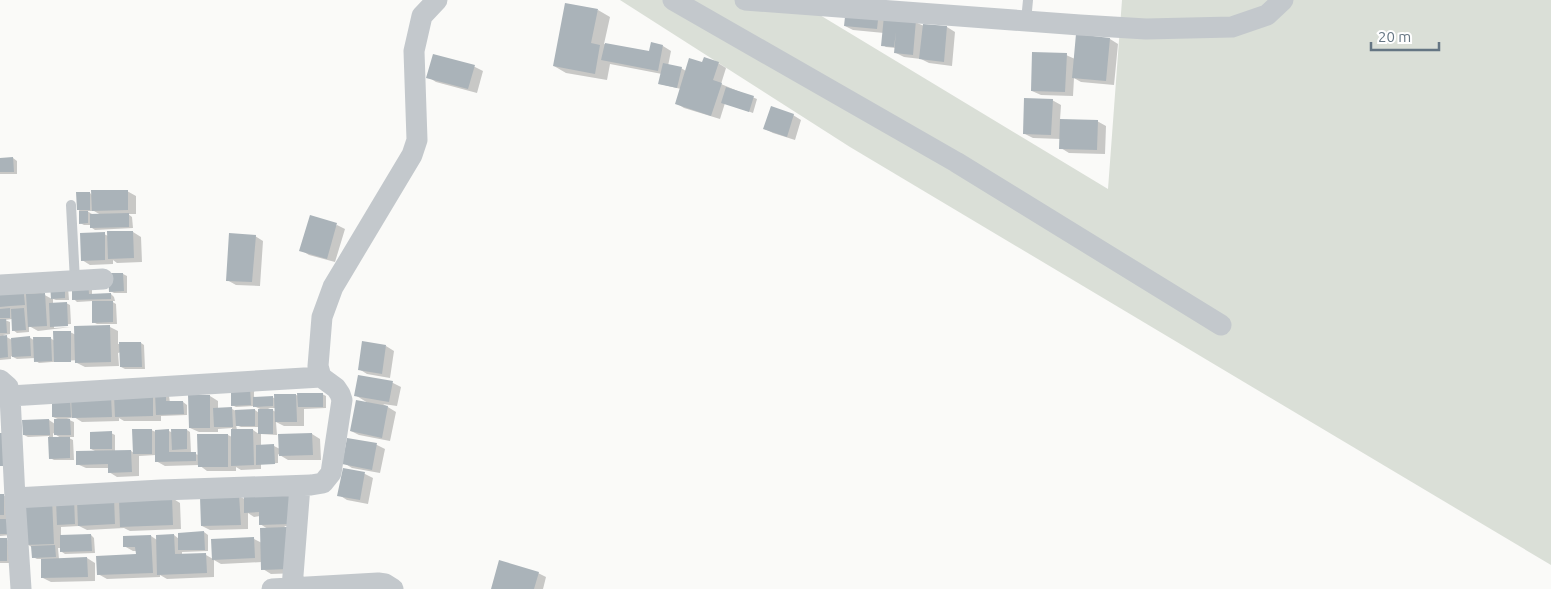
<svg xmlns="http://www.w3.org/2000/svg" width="1551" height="589" viewBox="0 0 1551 589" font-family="Ubuntu,sans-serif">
<rect width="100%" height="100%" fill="#fafaf8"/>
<path fill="#dadfd7" d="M620,0h175l313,189 14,-189h429v565l-701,-418z"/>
<path fill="#0003" fill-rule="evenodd" d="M847,9l68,13 9,4v-1l23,2 8,5 -3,34 -23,-3 -8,-4 -17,-2 -8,-4v-5l-10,-1 -3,-2 1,-12 -31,-3 -8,-4z
M598,10l12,7 -6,27 46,8 13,-6 8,5 -3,15 13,2 5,3 17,-7 15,-1 8,5 -5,16 36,15 -4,14 -28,-10 -5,16 -36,-11 -8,-5 5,-14 -21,-5 2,-10 -52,-10 -3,16 -41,-7 -12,-7z
M1110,39l8,5 -4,41 -33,-3 -7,-4 -1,18 -32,-1 -9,-4 34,-36 9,4z
M434,56l41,11 8,4 -6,22 -41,-11 -8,-5z
M1052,100l9,5 -1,15 37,1 9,5 -1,28 -36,-1 -8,-5v-9l-28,-1 -8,-4z
M793,115l8,5 -6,20 -22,-7 -8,-4z
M13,158l4,3v13h-17v-15z
M127,191l9,5v18h-8l4,3 1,11 -38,2 -3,-2v-3h-8l-4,-2 -2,-29 12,-1 2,2zM87,211h7l7,4 -9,-1z
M337,225l8,4 -10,33 -26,-7 -8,-5z
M133,232l8,5 1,25 -25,1 -4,-3v4l-23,1 -8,-5 22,-26 4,2z
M255,236l8,5 -3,45 -24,-1 -9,-5z
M110,274h13l4,2v17h-13l-4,-2z
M92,285v10l19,-1 3,3 1,4h-4l5,3 1,20h-20l-4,-2v-21l-16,1 -3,-3z
M0,287l41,6 11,6 16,-12 1,13h-13l-3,-1v5l13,-1 4,2 1,19 -17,1v3l17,-1 -33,4 -9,-5v6l-12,1 -4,-3 -1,-11 -7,1 5,2v12l-7,1 9,5 17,-3 6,4 15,-3 5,3 15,-9 6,3 34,-8 8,4v13l23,-1 3,2 1,24h-20l-4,-2v-15l-3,1 1,13 -34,1 -8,-4 1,-3 -39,3 -3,-2 -1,-3 -18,1 -6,-3v3l-11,1z
M386,346l8,5 -4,27 -23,-4 -8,-5z
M359,376l34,7 8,4 -4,19 -14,-2 13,8 -6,29 -31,-6 -8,-4 17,-28 -13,-8z
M232,388l22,2v8l18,-1 4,2 20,-4 3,1 23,-2 4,2v12l-22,1v17h-20l-8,-4 1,13 -16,-1v12h13l6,3v-14l32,-1 8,5 1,21h-33l-10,-6v9l-17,1v2h17h-17v3l-20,1 -5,-3v4h-29l-8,-6 -34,1 -9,-5v-6l-17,1v20l-22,1 -8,-5v-4h-23l-9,-4 20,-12 -6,-3 20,-16 4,2v16h16l3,2 17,-23 5,2 13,-1 4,2 14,-3 3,2 1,21 8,2 29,-20 4,2v-9l-14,1v3h-19l-9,-4 20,-32 8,5v8h14l4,2 19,-1 4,3 3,-3 -8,-4 -18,1 -4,-2zM268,408h8v4zM236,425l5,2h18v7l-6,-4h-16z
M169,396l1,7 13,-1 4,3v10l-26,1v5h-37l-5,-3v3l-37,1 -8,-5 -7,2 7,3v15h-7l6,3 1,20h-20l-4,-2 -1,-22 -21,1 -4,-2 25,-15 6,4 5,-4 -7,-3v-18zM53,433l8,5h-8z
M348,439l29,6 8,4 -5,24 -28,-5 -8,-5z
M344,470l21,4 8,4 -5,26 -21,-4 -8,-5z
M0,495h3l8,5 -1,35 -10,1z
M239,496l55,30h-10l12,7 2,40 -27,1 -8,-5 -1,-7 -41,2 -7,-4v17l-47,2 -7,-4v2l-53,2 -9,-5 39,-19v-4h-4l-9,-5 27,-10 6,4 17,-5 5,4 25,-7 4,3v16l-26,1v3h24l7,4 41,-20 8,4 6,-14 -8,-5v-8l-6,1 -6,-4v16l-38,1 -8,-4z
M172,498l8,5 1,26 -51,2 -6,-3 -37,2 -8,-4 -18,1v9l30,-1 3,3 1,15 -30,1 -3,-2v-4h-4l1,11 28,-1 8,5v18l-44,1 -8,-4 -1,-19h-5l-4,-2v-9l-6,-4 -2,-43z
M0,539h6l4,3 1,21h-11z
M538,573l8,4 -3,12h-51z"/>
<path fill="#aab3b9" d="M565,3l33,6 -7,34 9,2 -5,29 -42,-8z
M846,8l33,3 -2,18 -33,-3z
M884,16l32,4 -3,35 -19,-2 2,-21 -2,15 -13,-1z
M923,24l24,2 -3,36 -25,-3z
M1076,34l34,4 -4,43 -34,-3z
M651,42l12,3 -5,26 -57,-11 4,-17 44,8z
M1032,52l35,1 -2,39 -34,-1z
M433,54l42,11 -7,24 -42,-11z
M704,57l15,5 -6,18 9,3 -11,33 -36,-12 14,-46 13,4z
M663,63l19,4 -5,21 -19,-4z
M726,87l28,9 -5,16 -28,-9z
M1024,98l29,1 -2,36 -28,-1z
M771,106l23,8 -7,23 -24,-8z
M1060,119l38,1 -1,30 -38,-1z
M13,157l1,15h-14v-14z
M91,190h37v20l-36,1z
M76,192h14v18h-13z
M79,211h9v12l-9,1z
M129,213v14l-39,1v-14z
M310,215l27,8 -10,36 -28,-8z
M107,231h26l1,27 -26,1z
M105,232v28l-24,1 -1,-28z
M229,233l27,2 -4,47 -26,-1z
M108,273h15l1,18 -15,1z
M72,282h16l1,12 22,-1v6l-39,1z
M65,283v15l-14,1 -1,-15z
M23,285l2,20 -15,1v-3v3l-10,1v-21z
M45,293l2,33 -19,1 -2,-33z
M92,301h21v21l-21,1z
M67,302l1,24 -18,1 -1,-24z
M10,308v10h-10v-9z
M24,308l2,22 -14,1 -1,-22z
M0,319h6l1,14h-7z
M110,325l1,37 -36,1 -1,-37z
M53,331h18v31h-17z
M7,335l1,22 -8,1v-22z
M30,336l1,20 -19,1 -1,-19z
M33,337h18l1,24 -18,1z
M362,341l24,4 -4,29 -24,-4z
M119,342h22l1,25h-22z
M358,375l35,6 -4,21 -35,-6z
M231,387h19l1,18 -20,1z
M155,393h11v8h17l1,13 -28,1z
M297,393h26v14h-25z
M153,394v22l-38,1 -1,-22z
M274,394h22l1,28h-22z
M188,395h22v33h-21z
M71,396h40l1,21 -40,1z
M273,396v10l-20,1v-10z
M52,398h18l1,19h-19z
M356,400l32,6 -6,32 -32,-7z
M232,407l1,20h-19l-1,-19z
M255,409v17h-19l-1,-16z
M258,409h15v25h-15z
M49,419l1,16h-27l-1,-15z
M54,419h16l1,16h-17z
M132,429h20v25h-19z
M169,429v23h27v9l-41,1v-32z
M171,429h16v20l-15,1z
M231,429h22l1,36 -23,1z
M112,431v18h-22v-17z
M0,433h3l1,33h-4z
M312,433l1,22 -34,1 -1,-22z
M197,434h31v33h-30z
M48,437h22v21l-21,1z
M347,438l30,5 -5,27 -30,-6z
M274,444l1,20 -19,1v-20z
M131,450l1,22 -24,1v-9l-32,1v-14z
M343,468l22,4 -5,28 -23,-4z
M293,487l-2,37 -32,1v-13l-15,1v-24z
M0,494h4v21h-4z
M239,495l2,30 -40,1 -1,-29z
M172,497l1,28 -53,2 -1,-28z
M114,498l1,26 -37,2 -1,-26z
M52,499l2,45 -29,1 -2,-45z
M74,499l1,25 -18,1 -1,-25z
M0,519h7v15h-7z
M288,527l2,42 -29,1 -1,-42z
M204,531l1,19h-27v-17z
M91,534l1,17 -32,1v-17z
M174,534l1,20 31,-1 1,20 -50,2 -1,-40z
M151,535l2,38 -56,2 -1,-19 40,-2 -1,-7h-12v-11z
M254,537l1,21 -43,2 -1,-21z
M0,538h7v23h-7z
M55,545l1,12 -24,1 -1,-12z
M87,557l1,20 -47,1v-19z
M499,560l40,12 -5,17h-43z"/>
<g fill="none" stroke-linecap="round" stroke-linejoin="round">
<path stroke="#c3c8cc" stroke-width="10" d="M1026,21l2,-21
M71,205l4,76"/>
<path stroke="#c3c8cc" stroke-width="21" d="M673,0l283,162 265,163
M745,0l335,25 66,4 86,-2 35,-12 16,-15
M0,285l103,-6
M0,380l8,7 2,9 5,102
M10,396l311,-19
M292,588l8,-102
M21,589l-6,-91 146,-8 150,-5 12,-2 8,-10 11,-73 -2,-6 -4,-6 -15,-11 -3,-11 4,-49 11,-30 79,-132 5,-15 -3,-89 8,-35 15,-16
M272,589l106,-6 7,1 8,5"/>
</g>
<path d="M1371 42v8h68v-8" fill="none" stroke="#657683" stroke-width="2.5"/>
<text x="1378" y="42" font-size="15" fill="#657683" stroke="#ffffff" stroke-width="4" paint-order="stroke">20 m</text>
</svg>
